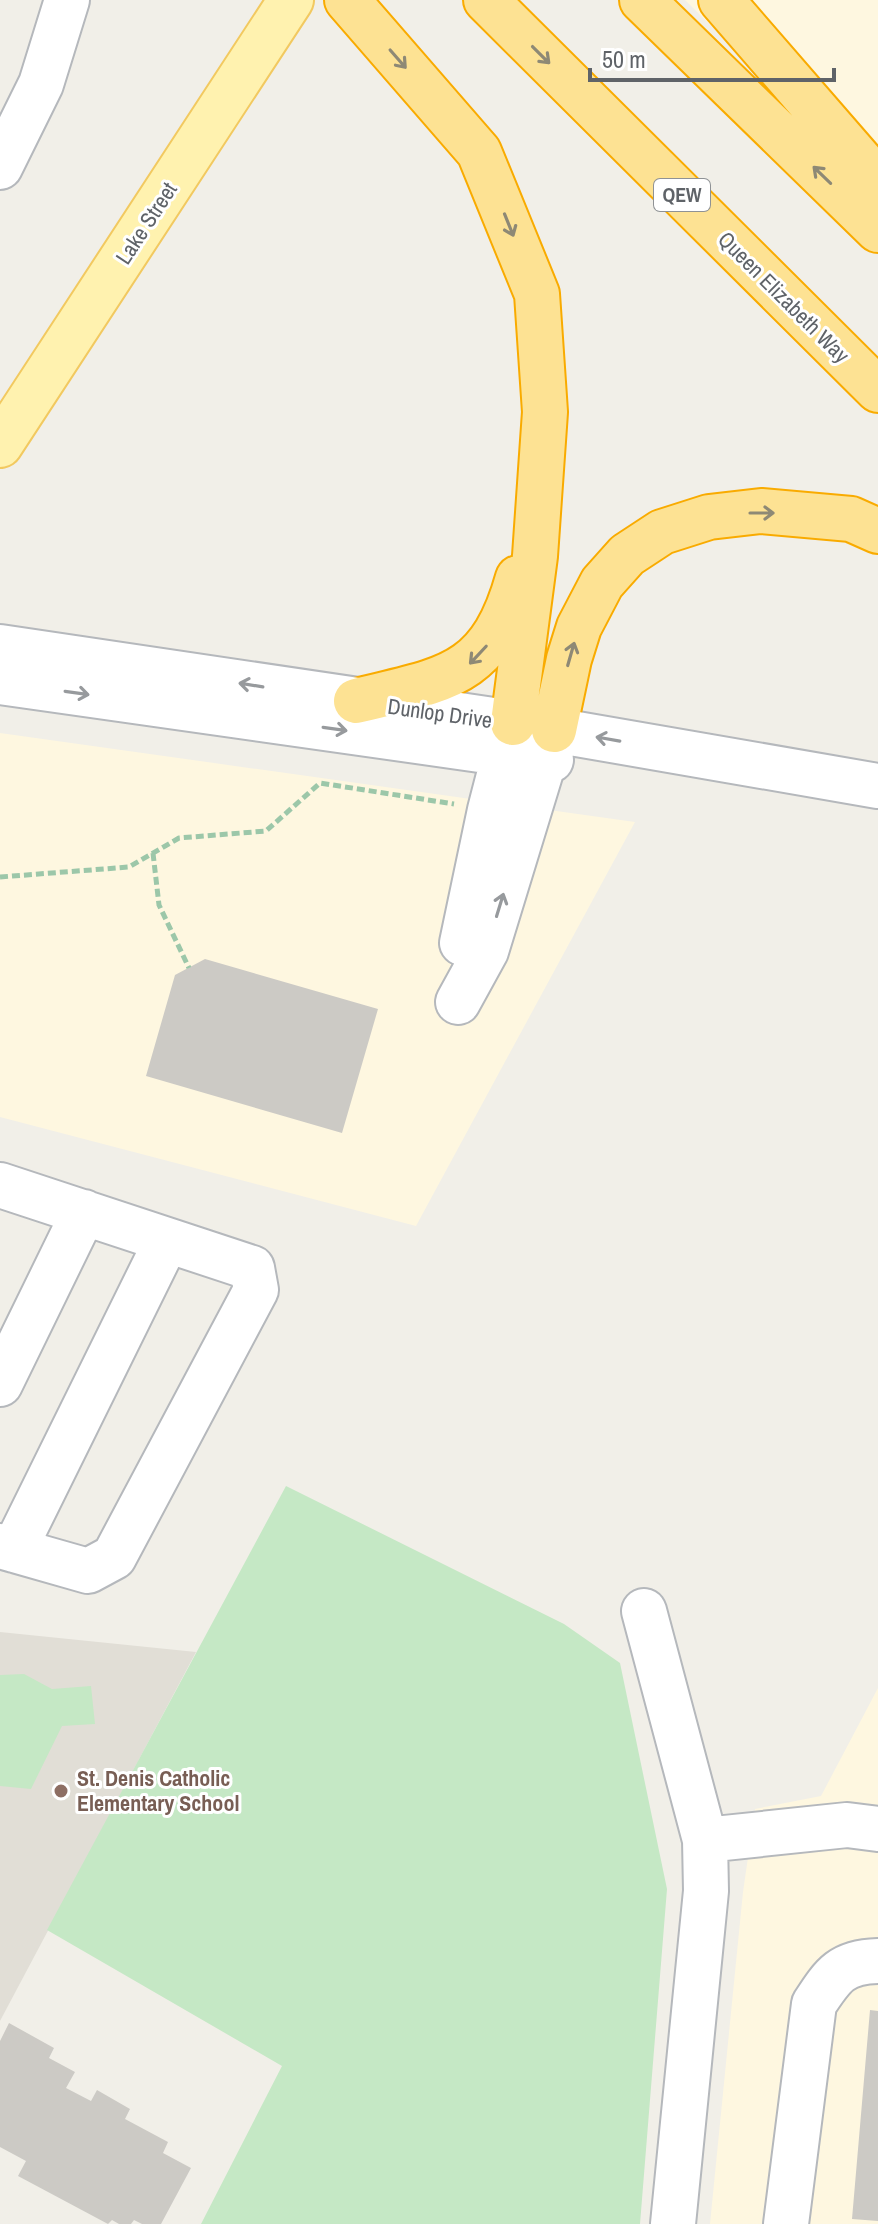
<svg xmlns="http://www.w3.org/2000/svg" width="878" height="2224" viewBox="0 0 878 2224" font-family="'Archivo Narrow',sans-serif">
<rect width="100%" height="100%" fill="#f1efe8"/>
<path fill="#fef7e0" d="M685,0h193v190z
M0,733l635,89 -219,404 -416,-109z
M878,1688v536h-168l33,-332 12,-83 66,-13z"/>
<path fill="#e1ded6" d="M0,1632l196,20 -196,369z"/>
<path fill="#c5e8c5" d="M286,1486l278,138 56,39 47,226 -27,335h-439l81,-158 -235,-136z
M24,1674l28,15 39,-3 4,38 -33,2 -31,63 -31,-3v-111z"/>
<path fill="#cccac5" d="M205,959l173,50 -36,124 -196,-57 29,-101z
M870,2010l8,1v210l-26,-2z
M9,2023l45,25 -5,10 26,14 -9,16 25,13 6,-11 33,19 -5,10 43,23 -5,11 28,15 -30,56h-19l-8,-4 -3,4h-12l-7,-4 -4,4 -90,-48 8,-15 -26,-14v-106z"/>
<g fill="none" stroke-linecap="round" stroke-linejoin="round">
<g stroke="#b5b8bc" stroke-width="48">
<path id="minor" d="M0,167l41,-83 26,-84
M0,647l513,76 365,63
M0,682l551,78
M462,943l28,-133 22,-85
M458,1002l28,-51 67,-219
M0,1185l252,83 4,22 -142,267 -26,14 -88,-25
M0,1384l84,-172
M14,1550l153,-310
M644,1611l61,229 1,51 -33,333
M705,1840l142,-15 31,4
M786,2224l28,-220c19,-29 27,-42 64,-43"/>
</g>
<g stroke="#f2c960" stroke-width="48">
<path id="major" d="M0,445l291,-445"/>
</g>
<g stroke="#f9ab00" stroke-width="48">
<path id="highway" d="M347,0l132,152 58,142 8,118 -10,144 -22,167
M486,0l392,390
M642,0l236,230
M721,0l157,181
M356,701c89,-22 134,-23 162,-123
M554,730l15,-71 10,-32 23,-44 25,-28 35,-23 47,-15 52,-6 90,8 27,12"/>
</g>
<path stroke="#9cc7a9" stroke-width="5" stroke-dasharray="8 4" stroke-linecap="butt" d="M153,853l6,52 30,63
M0,877l129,-10 50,-29 87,-7 54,-48 134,21"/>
<use href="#minor" stroke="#fff" stroke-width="44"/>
<use href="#major" stroke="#fff2af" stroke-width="44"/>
<use href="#highway" stroke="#fde293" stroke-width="44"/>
</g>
<defs><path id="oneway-shaft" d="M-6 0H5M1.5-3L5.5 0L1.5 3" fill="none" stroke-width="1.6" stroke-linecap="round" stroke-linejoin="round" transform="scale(2)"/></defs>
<g stroke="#8e8975">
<use href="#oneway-shaft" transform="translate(541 55) rotate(45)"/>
<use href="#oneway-shaft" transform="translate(398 59) rotate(49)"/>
<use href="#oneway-shaft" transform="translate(822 175) rotate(-136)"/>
<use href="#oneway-shaft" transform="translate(509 225) rotate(68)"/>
<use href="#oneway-shaft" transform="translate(762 513)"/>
<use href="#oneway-shaft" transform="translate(571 654) rotate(-74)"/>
<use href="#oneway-shaft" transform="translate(478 655) rotate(133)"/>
</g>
<g stroke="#979a9d">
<use href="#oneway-shaft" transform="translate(251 685) rotate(-171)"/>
<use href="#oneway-shaft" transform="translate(77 693) rotate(8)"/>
<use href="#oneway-shaft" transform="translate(335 729) rotate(8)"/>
<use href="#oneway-shaft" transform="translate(608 739) rotate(-170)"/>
<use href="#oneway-shaft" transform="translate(500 905) rotate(-73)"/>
</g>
<circle fill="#8d6e63" stroke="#fff" stroke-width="3" cx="61" cy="1791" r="8"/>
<g text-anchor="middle" stroke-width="6" stroke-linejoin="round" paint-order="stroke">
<rect fill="#fff" stroke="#8f9295" stroke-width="2" x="654" y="179" width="56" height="32" rx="6"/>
<g font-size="20" font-weight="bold" fill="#5f6368">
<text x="682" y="202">QEW</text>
</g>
<g font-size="22" fill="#5f6368" stroke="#fff">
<text transform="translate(146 223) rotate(-57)" y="8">Lake Street</text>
<text transform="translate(784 297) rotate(45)" y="8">Queen Elizabeth Way</text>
<text transform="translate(440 713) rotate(8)" y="8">Dunlop Drive</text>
</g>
<g font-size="22" font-weight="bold" fill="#785e54" stroke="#fff" text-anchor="start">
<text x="77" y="1786">St. Denis Catholic<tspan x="77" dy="25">Elementary School</tspan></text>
</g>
</g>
<path d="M590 68v12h244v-12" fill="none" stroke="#5f6368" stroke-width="4"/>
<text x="602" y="68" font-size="24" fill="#5f6368" stroke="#ffffff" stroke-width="6" paint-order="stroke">50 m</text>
</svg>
